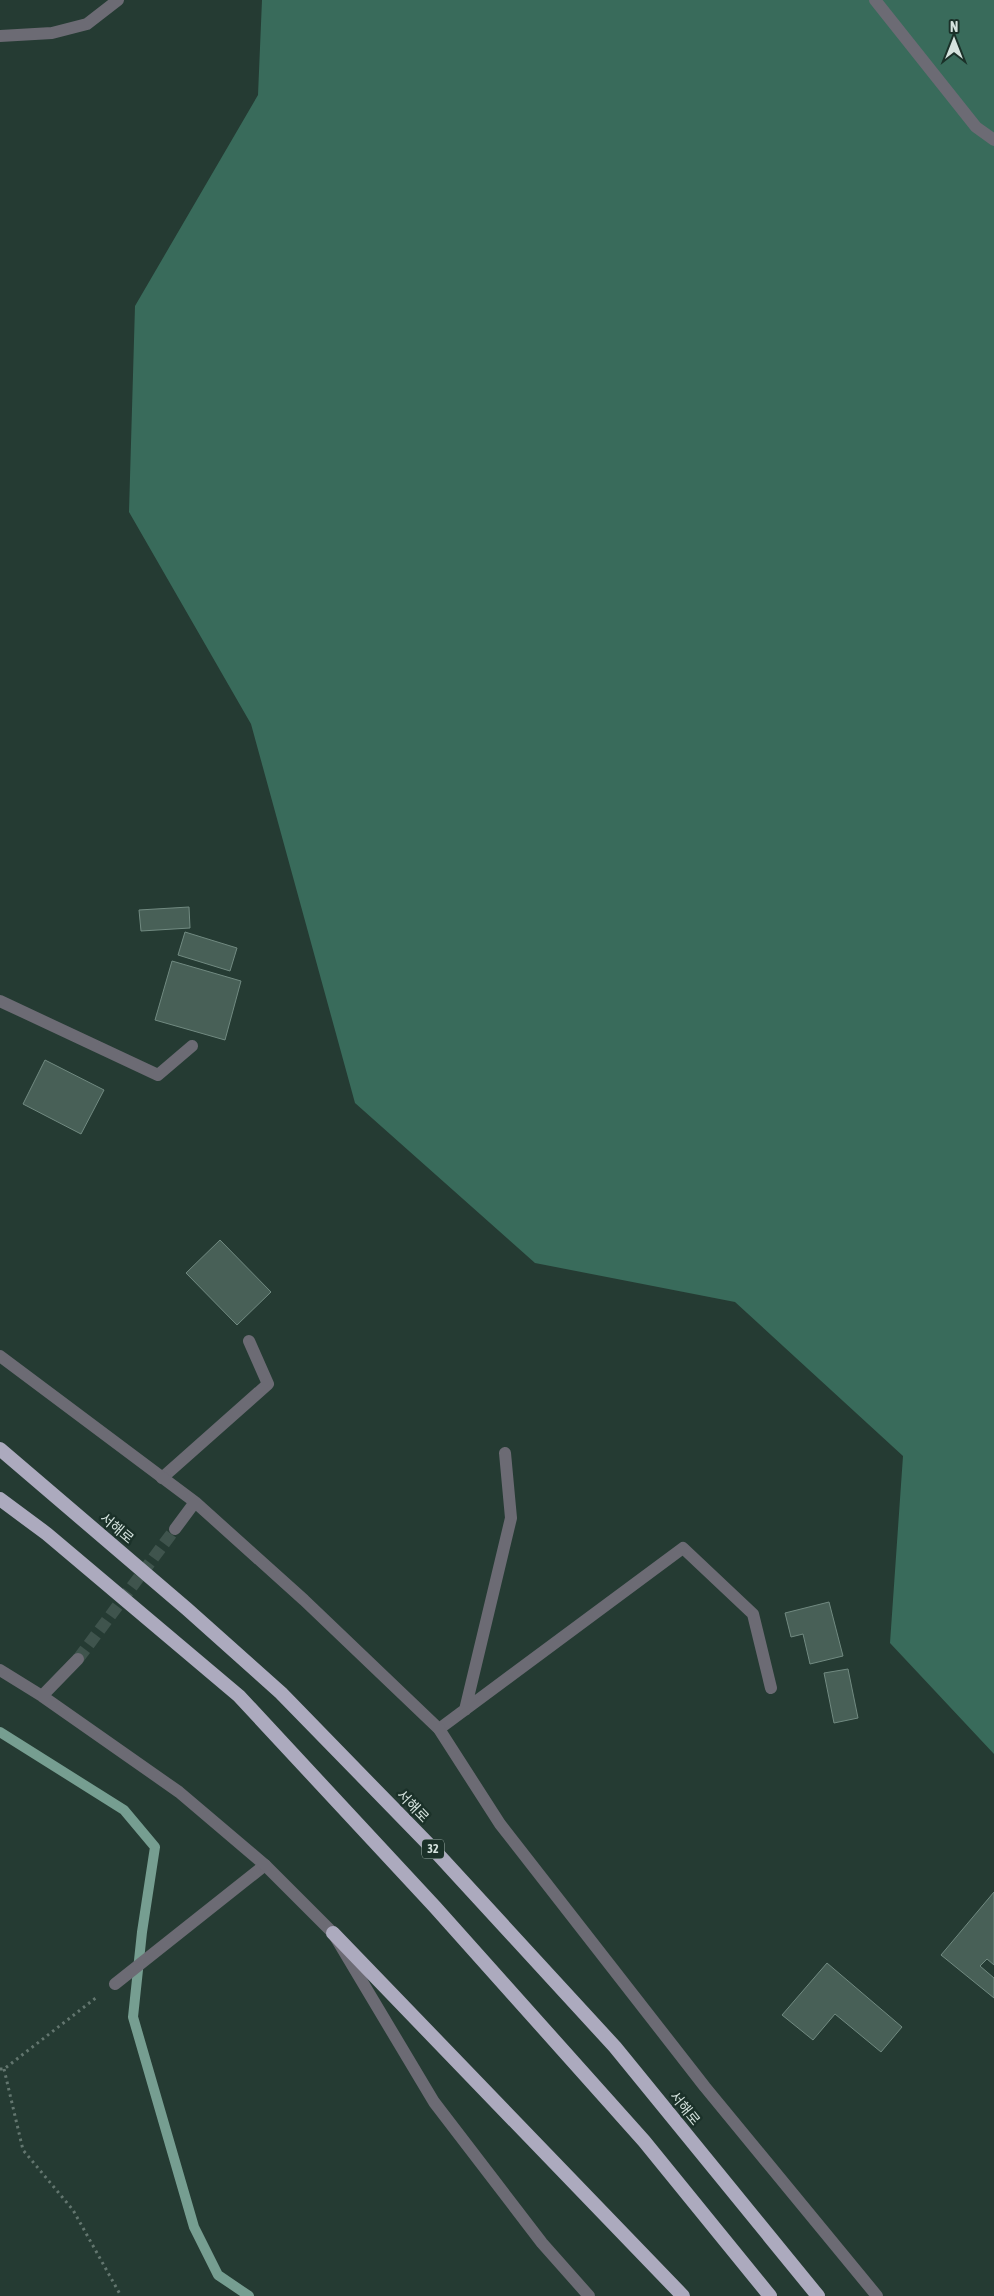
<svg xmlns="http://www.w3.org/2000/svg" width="994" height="2296" viewBox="0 0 994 2296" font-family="'Asap Condensed','Noto Sans KR',sans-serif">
<rect width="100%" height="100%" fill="#253b33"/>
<path fill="#396b5b" d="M262,0h732v1754l-104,-111 13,-187 -168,-154 -200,-39 -180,-160 -104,-379 -122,-212 6,-206 123,-211z"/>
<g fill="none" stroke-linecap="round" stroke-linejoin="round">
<path stroke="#769e91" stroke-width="10" d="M0,1732l124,78 31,37 -13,85 -9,85 61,210 24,48 31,21"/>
</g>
<path fill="#486057" stroke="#718a81" d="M189,907l1,21 -49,3 -2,-21z
M185,932l52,16 -7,23 -52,-16z
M172,961l69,20 -16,59 -70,-20z
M45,1060l59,30 -23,44 -58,-30z
M220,1240l51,52 -34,33 -51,-52z
M829,1602l14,54 -33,8 -7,-30 -12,3 -6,-24z
M848,1669l10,49 -24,5 -10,-50z
M994,1892v73l-7,-6 -7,7 14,12v20l-53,-43z
M827,1963l75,64 -21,25 -46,-38 -22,26 -31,-25z"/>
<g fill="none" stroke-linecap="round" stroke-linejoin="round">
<path stroke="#3f544d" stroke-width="12" stroke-dasharray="12 6" stroke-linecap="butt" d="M78,1659l97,-130"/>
<path stroke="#63766f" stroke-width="3" stroke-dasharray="2.5 4" stroke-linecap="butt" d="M0,2069h4l93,-72
M4,2069l19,81 50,60 48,86"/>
<path stroke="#6c6b74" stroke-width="12" d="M875,0l101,127 18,13
M0,36l52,-3 35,-9 31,-24
M0,1001l158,74 34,-29
M162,1478l106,-94 -19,-43
M465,1710l46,-192 -6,-65
M439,1729l244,-181 70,66 18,74
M115,1984l150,-119"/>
<path stroke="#6c6b74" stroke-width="12" d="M0,1356l195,146 109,98 135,129 61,95 205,263 172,209
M175,1529l20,-27
M0,1670l42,26 137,96 86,73 68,68 101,169 108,141 47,53
M42,1696l36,-37"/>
<path stroke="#acaabe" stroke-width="14" d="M0,1449l187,160 94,84 154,158 180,196 203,249
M0,1499l47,35 192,162 196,211 209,234 126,155
M333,1933l350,363"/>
</g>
<g text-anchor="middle" stroke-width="5" stroke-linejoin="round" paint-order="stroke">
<rect fill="#1b3129" stroke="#9daea8" stroke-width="1" x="422" y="1839.5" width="22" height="19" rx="4"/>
<g font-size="12" font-weight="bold" fill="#d5e3de">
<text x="433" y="1853">32</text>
</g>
<g font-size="14" fill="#d5e3de" stroke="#1b3129">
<text transform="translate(117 1528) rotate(40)" y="5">서해로</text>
<text transform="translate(413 1806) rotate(46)" y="5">서해로</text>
<text transform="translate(685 2108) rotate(51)" y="5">서해로</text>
</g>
</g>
<g transform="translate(954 40)" stroke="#1b3129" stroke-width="4" paint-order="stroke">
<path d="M0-4L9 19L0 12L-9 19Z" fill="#d5e3de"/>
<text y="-8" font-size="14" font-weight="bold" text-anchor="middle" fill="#d5e3de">N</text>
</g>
</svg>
